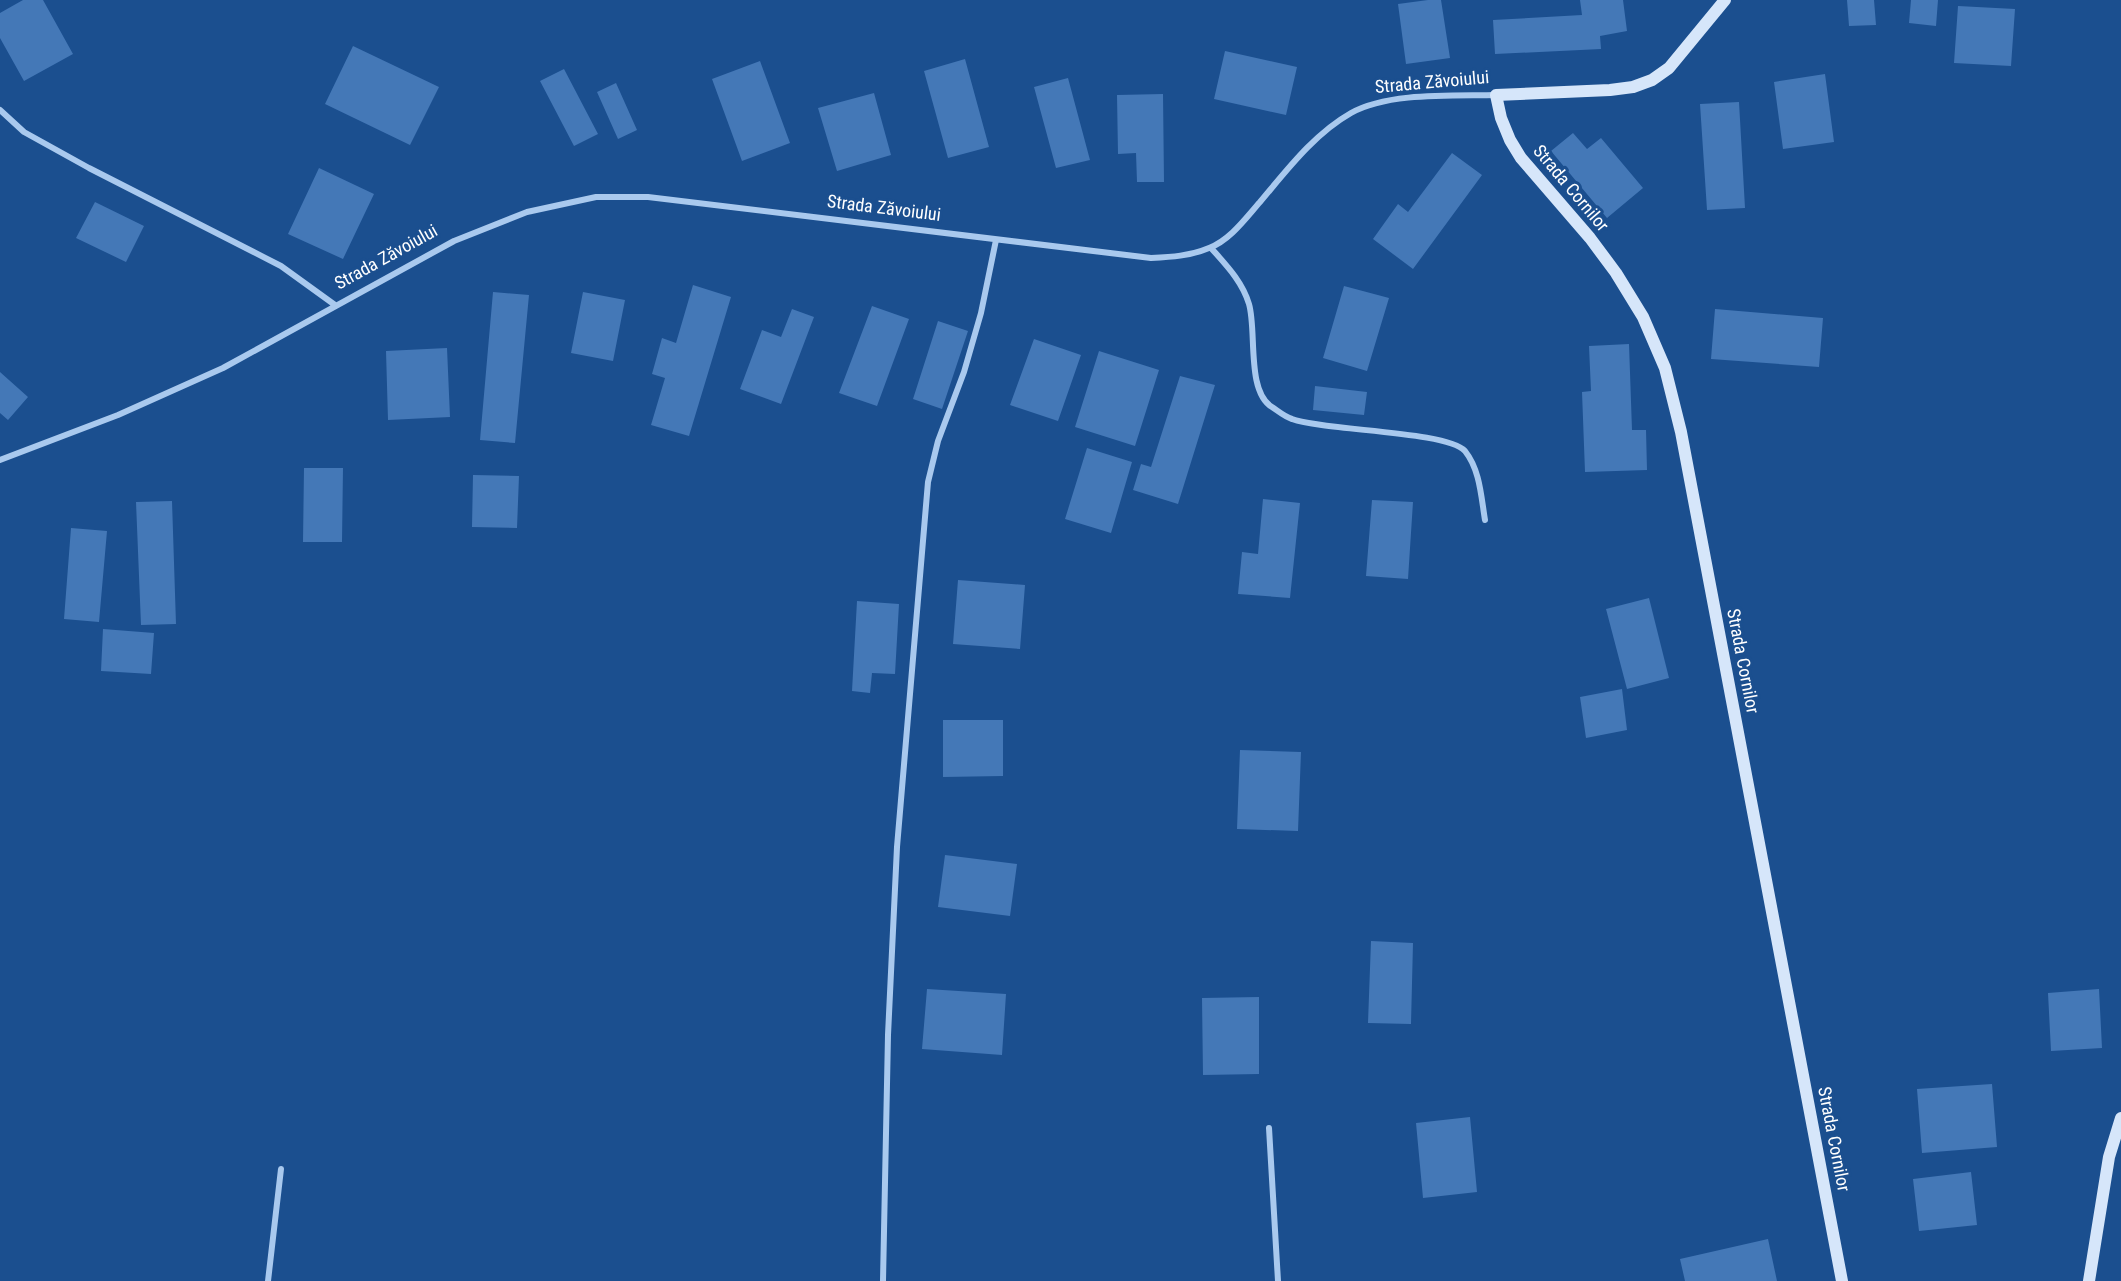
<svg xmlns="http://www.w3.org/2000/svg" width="2121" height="1281" viewBox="0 0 2121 1281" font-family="'Roboto Condensed',sans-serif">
<rect width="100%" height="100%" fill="#1b4f8f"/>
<path fill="#4478b7" d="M23,0h20l30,54 -49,27 -24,-43v-25z
M1428,0h13l9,58 -44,6 -8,-60z
M1580,0h43l4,31 -27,5 1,13 -106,5 -2,-34 89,-5z
M1847,0h27l2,25 -27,1z
M1911,0h27l-2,26 -27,-3z
M1958,6l57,3 -4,57 -57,-3z
M353,46l86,41 -29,58 -85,-41z
M1225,51l72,16 -11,48 -72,-16z
M965,59l24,88 -41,11 -24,-87z
M760,61l30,82 -48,18 -30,-82z
M564,69l34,65 -24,12 -34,-65z
M1825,74l9,68 -51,7 -9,-67z
M1068,78l22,82 -34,8 -22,-81z
M616,83l21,47 -19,9 -21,-47z
M874,93l17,62 -54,16 -19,-63z
M1163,94l1,88h-27l-1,-29 -18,1 -1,-59z
M1739,102l6,106 -38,2 -7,-106z
M1573,133l14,16 14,-11 42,50 -36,30 -56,-67z
M1452,153l30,22 -69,94 -40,-30 25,-35 10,8z
M319,168l55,26 -31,65 -55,-25z
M95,202l49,24 -18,36 -50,-24z
M693,285l38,12 -42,139 -38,-11 14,-47 -13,-4 10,-36 14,5z
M1344,286l45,12 -22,73 -44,-13z
M493,292l36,3 -14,148 -35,-3z
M583,292l42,8 -12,61 -42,-8z
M872,306l37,13 -32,87 -38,-13z
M792,309l22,8 -33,87 -41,-15 22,-59 19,7z
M1715,309l108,9 -4,49 -108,-8z
M938,321l30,10 -26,78 -29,-10z
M1034,339l47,16 -23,66 -48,-16z
M1629,344l3,86h14l1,40 -62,2 -3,-80 9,-1 -2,-45z
M447,348l3,69 -62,3 -2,-69z
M1099,351l60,19 -24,76 -60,-19z
M0,372l28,25 -20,23 -8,-7z
M1180,376l35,9 -37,119 -45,-14 8,-26 10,3z
M1315,386l52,6 -3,23 -51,-5z
M1087,448l45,14 -21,71 -46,-14z
M304,468h39l-1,74h-39z
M473,475l46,1 -2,52 -45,-1z
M1263,499l37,4 -10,95 -52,-4 4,-42 16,2z
M1372,500l41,2 -5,77 -42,-3z
M172,501l4,123 -35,1 -5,-123z
M71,528l36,3 -8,91 -35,-3z
M958,580l67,5 -5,64 -67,-5z
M1649,598l20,80 -42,11 -21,-80z
M857,601l42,3 -4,70 -23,-1 -2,20 -18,-2z
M103,629l51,4 -3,41 -50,-3z
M1622,689l5,41 -41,8 -6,-41z
M943,720h60v56l-60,1z
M1240,750l61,2 -3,79 -61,-2z
M945,855l72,9 -7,52 -72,-9z
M1371,941l42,2 -2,81 -43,-1z
M927,989l79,5 -4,61 -80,-6z
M2099,989l3,59 -51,3 -3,-58z
M1259,997v77l-56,1 -1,-77z
M1992,1084l5,63 -75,6 -5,-64z
M1470,1117l7,75 -54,6 -7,-75z
M1971,1172l6,53 -58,6 -6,-52z
M1768,1239l9,42h-92l-5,-22z"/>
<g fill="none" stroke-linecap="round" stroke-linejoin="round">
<path stroke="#a9c9ee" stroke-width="6" d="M0,110l24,22 65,36 192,98 54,39
M1211,248c15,17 31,33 38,56 8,27 -3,87 23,103 6,4 13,10 20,12 33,12 155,12 173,32 15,19 16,45 20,69
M0,460l118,-45 105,-47 231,-127 73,-29 69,-15h52l503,61c20,-1 39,-2 58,-10 21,-8 36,-29 51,-46 27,-32 54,-68 91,-89 37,-21 103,-17 145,-18
M1269,1128l9,153
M268,1281l13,-112
M883,1281l5,-246 9,-188 31,-365 10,-41 26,-69 17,-59 15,-73"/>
<path stroke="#d6e6fa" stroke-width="12" d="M1725,0l-56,68 -17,12 -19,7 -23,3 -114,5 5,23 9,22 11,18 69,80 26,35 27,44 22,51 16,64 161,849
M2089,1281l20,-124 12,-39"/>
</g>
<g text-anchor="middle" stroke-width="6" stroke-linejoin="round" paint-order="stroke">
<g font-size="18" fill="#fff" stroke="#1b4f8f">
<text transform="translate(1432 82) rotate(-5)" y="6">Strada Zăvoiului</text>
<text transform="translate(1571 188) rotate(50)" y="6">Strada Cornilor</text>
<text transform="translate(884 208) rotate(7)" y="6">Strada Zăvoiului</text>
<text transform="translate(386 257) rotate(-29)" y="6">Strada Zăvoiului</text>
<text transform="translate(1743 661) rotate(79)" y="6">Strada Cornilor</text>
<text transform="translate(1834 1139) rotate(79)" y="6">Strada Cornilor</text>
</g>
</g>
</svg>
